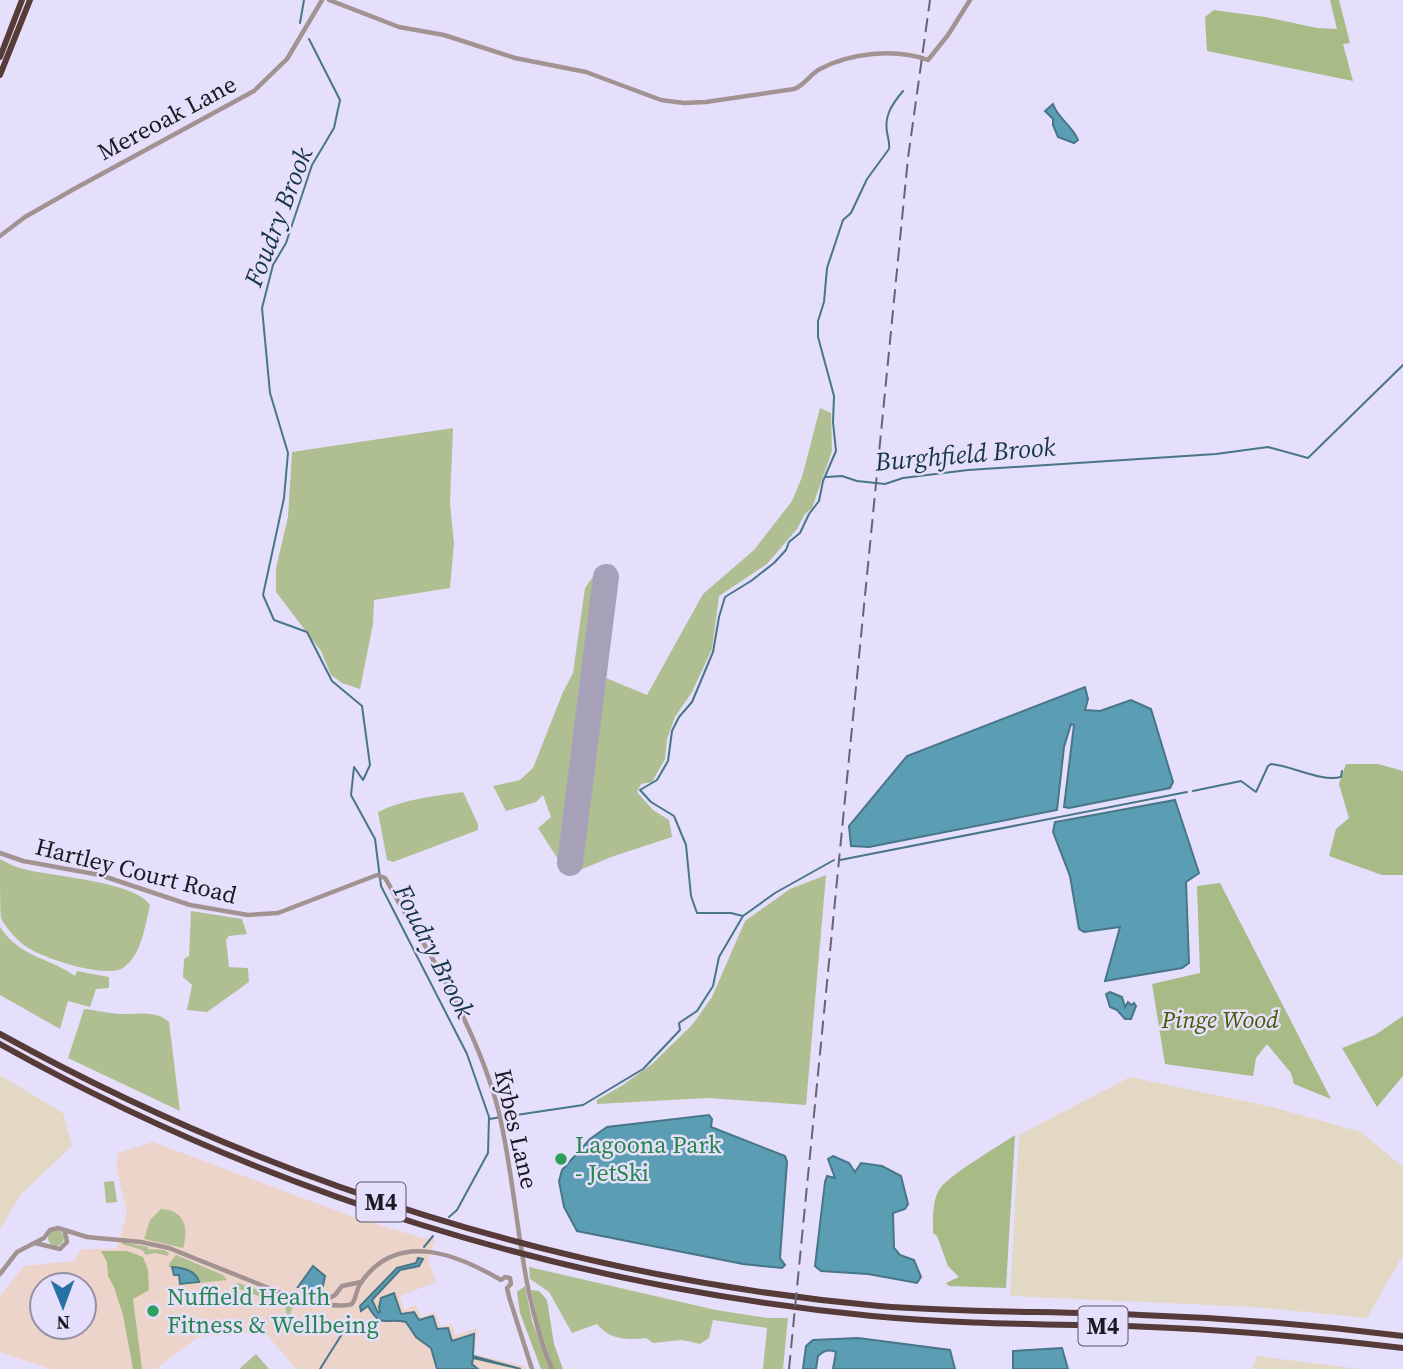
<svg xmlns="http://www.w3.org/2000/svg" width="1403" height="1369" viewBox="0 0 1403 1369" font-family="'Source Serif 4',serif">
<rect width="100%" height="100%" fill="#e5dffb"/>
<path fill="#ecd4cb" fill-rule="evenodd" d="M153,1142l206,77 64,19 12,1 -7,22 8,21 -36,14 4,14 12,-5 5,12 14,-5 6,15 10,-3 5,11 22,-7 -4,26 50,12 2,3h-230l-34,-40 -12,4 -52,4 -42,32h-106l-50,-17v-56l24,-30 50,-5 7,-12h36l10,-37 -11,-44 2,-15zM42,1285h42v42h-42z"/>
<path fill="#e3d8c4" d="M0,1075l63,38 9,33 -50,47 -22,36z
M1130,1077l142,30 89,25 42,35v88l-36,63 -113,-11 -244,-11 9,-161z
M1257,1356l103,13h-108z"/>
<path fill="#b0bf92" d="M820,408l11,5 1,38 -20,57 -7,6 -8,15 -30,35 -48,32 -7,53 -20,43 -17,25 -8,22 -2,20 -13,23 -11,2 -4,8 16,18 16,10 3,17 -61,20 -43,18 -30,-47 13,-11 -8,-22 -7,7 -30,9 -13,-25 27,-6 13,-12 30,-76 10,-19 12,-85 12,-17 14,-7 4,3 -9,111 41,17 56,-101 51,-44 38,-49 10,-24z
M453,428l-3,75 4,40 -4,45 -76,12 -1,24 -13,65 -18,-6 -11,-8 -10,-24 -45,-59v-24l12,-51 4,-65z
M463,792l15,32v6l-85,32 -6,-2 -9,-48c26,-13 56,-16 85,-20z
M0,859c6,3 13,7 20,9 29,9 113,12 130,37 -5,20 -8,50 -27,63 -18,11 -81,-10 -98,-22 -8,-6 -20,-19 -24,-28 -1,-10 -1,-47 -1,-59z
M826,875l-20,230 -98,-7 -111,6v-4l26,-15 29,-21 41,-40 19,-27 33,-76 45,-32z
M191,911l51,8 5,15 -18,2 -3,4 3,27 19,1 1,14 -42,30 -20,-2 5,-25 -9,-8 1,-18 5,-3z
M0,927c22,32 47,29 75,49l2,-5 32,6v11l-13,1 -6,18 -22,-6 -8,28 -60,-34z
M84,1009c11,1 23,4 35,5 17,1 36,-5 50,8l11,89 -112,-53z
M114,1181l3,21 -11,1 -2,-21z
M161,1209c24,1 28,19 22,39l-39,-9 6,-19z
M48 1238a8 8 0 1 1 16 0a8 8 0 1 1-16 0Z
M122,1242l26,5v2l16,1 5,3 -1,3 -13,-3 -9,2 -4,-5 -20,-6z
M176,1255l47,20 4,5 -28,3c-3,-13 -17,-16 -30,-16v-3z
M529,1267l187,43 52,8h20l-5,51h-20l4,-41 -54,-8 -4,18 -9,6 -18,-4 -29,3 -7,-5c-20,2 -36,2 -49,-14l-25,9 -23,-41 -19,-13z
M238,1283l51,18 4,6 -5,12 -3,-13 -48,-18 -2,-4z
M256,1354l13,15h-30z"/>
<path fill="#a8ba85" d="M1330,0h9l11,43 -7,1 10,37 -146,-30 -2,-34 9,-7 51,7 52,11 20,1z
M1346,764h32l25,7v104h-21l-53,-19 7,-27 13,-11 -10,-34z
M1220,883l111,216 -37,-15 -3,-11 -24,-29 -11,14 -3,18 -88,-12 -13,-80 48,-11 -3,-87z
M1403,1016v60l-26,31 -35,-59 33,-13z
M1015,1135l-9,153 -57,-2 -3,-3 13,-6 -11,-11 -11,-30 -4,-3c0,-12 -1,-32 6,-43 8,-14 60,-44 76,-55z
M101,1251h26l16,6 5,13 1,20 -16,9 9,70h-9l-10,-54 -9,-28 -6,-11 -1,-14z
M525,1286l7,35 18,48h-9l-21,-56 -3,-21z
M531,1290l8,1 8,9 7,44 9,25h-9l-15,-42z"/>
<path fill="#5b9eb4" stroke="#487688" stroke-width="2" d="M1053,104c5,15 20,22 25,36l-4,3 -16,-6 -5,-12v-6l-8,-8z
M1085,687l3,12 -3,11 15,1 31,-11 20,9 22,73 -3,6 -101,20 -5,-1 10,-82 -3,-1 -7,23 -7,63 -188,37 -18,-1 -2,-20 58,-70z
M1175,800l24,73 -13,9 3,81 -7,5 -77,13 15,-54 -36,5 -5,-3 -9,-53 -17,-44 2,-10z
M1110,992l12,5 3,10 3,-5 3,3 3,-2 2,3 -5,13h-6l-8,-9 -7,-3 -4,-13z
M709,1115l3,4 -1,8 74,29 2,6 -7,96 5,7 -3,3 -39,-4 -166,-33 -13,-24 -5,-26 3,-11 28,-31 17,-12z
M833,1156l16,7 6,9 6,-9 21,3 19,10 7,28 -3,5 -12,4 1,35 6,7 14,5 7,17 -4,6 -49,-9 -47,-3 -6,-5 10,-84 2,-6 8,2 -7,-19z
M418,1258l5,1 -4,7 -19,4 -28,30 6,13 2,-1 -1,-5 2,-9 13,-5 7,21 13,-2 5,8 14,-4 4,13 11,-1 4,13 22,-7 -1,22 48,13 -48,-11 -1,6 6,5h-41l-6,-21 -15,-11 -10,-15c-22,-5 -24,8 -38,-16l-7,5 -1,-5 37,-38 19,-5z
M313,1266l12,10 -2,10 -6,3 -19,-2z
M172,1267c11,1 24,3 27,15l-19,2 -1,-9h-5z
M858,1338l92,12 5,19h-122l3,-17c-7,-3 -13,-1 -18,4l-2,13h-13l3,-23 7,-6z
M1062,1348l6,21h-55v-18z"/>
<g fill="none" stroke-linecap="round" stroke-linejoin="round">
<path stroke="#487688" stroke-width="2" d="M300,23l4,-23
M309,39l31,61 -6,28 -22,37 -26,78 -13,22 -11,43 8,85 18,60 -4,45 -21,97 11,25 33,12 25,49 30,25 8,59 -7,15 -9,-13 -3,28 24,44 6,47 86,168 22,63 -1,36 -31,57 -8,7
M826,477l16,-1 15,5 28,3 18,-6 65,-8 248,-16 52,-7 40,11 95,-93
M1193,791l48,-10 15,11 12,-26 3,-2c22,2 49,18 70,13l1,-6
M840,860l347,-68
M743,916l-12,-3h-34l-6,-17 -5,-51 -12,-29 -23,-14 -11,-12 17,-10 11,-19 4,-30 7,-14 13,-15 21,-50 6,-35 6,-20 26,-16 23,-18 12,-13 3,-8 11,-9 9,-19 10,-13 4,-20 13,-30 -3,-29 1,-26 -16,-59v-16l6,-19 3,-34 16,-48 8,-7 16,-34 22,-30c1,-7 -1,-10 -2,-17 -3,-17 6,-29 16,-41
M489,1119l94,-14 60,-36 37,-39 -1,-7 18,-12 16,-25 6,-29 24,-41 32,-23 59,-33
M424,1247l9,-11
M320,1369l27,-43"/>
<path stroke="#a6a1b8" stroke-width="26" d="M570,863l36,-286"/>
<path stroke="#a29392" stroke-width="4.5" d="M329,0l70,27 45,8 71,23 71,14 75,28 23,3 22,-1 88,-13c11,-4 15,-14 26,-20 30,-16 75,-21 108,-9l20,-25 22,-35
M0,236l25,-19 49,-28 180,-98 33,-32 35,-59
M0,853l23,8 77,14 90,30 58,10 30,-2 99,-38 8,3c6,9 10,19 16,28 38,61 81,137 98,207 20,84 19,176 53,256
M35,1243l25,6 7,-7 -2,-10
M0,1274l17,-22 27,-14 6,-8 8,-2 29,9 54,5 28,6 117,47c14,5 53,14 66,9 4,-6 4,-13 8,-20 36,-54 95,-31 141,-4l4,-3 5,1 1,6 -4,4 2,9 23,72
M323,1302l12,-7 7,-9 19,-4"/>
<path stroke="#563b39" stroke-width="6" d="M0,57l22,-57
M0,75l30,-75
M0,1034c270,149 571,244 879,272 87,7 175,5 262,9 88,3 175,10 262,21
M0,1044c268,150 566,242 872,272 85,8 169,8 255,10 92,3 184,11 276,22"/>
<path stroke="#676374" stroke-width="2" stroke-dasharray="14 7" stroke-linecap="butt" d="M789,1369l119,-1211 22,-158"/>
</g>
<g fill="#2e9e5b" stroke="#e5dffb" stroke-width="2.5">
<circle cx="561" cy="1159" r="7"/>
<circle cx="153" cy="1311" r="7"/>
</g>
<g text-anchor="middle" stroke-width="5" stroke-linejoin="round" paint-order="stroke">
<g fill="#e5dffb" stroke="#585464" stroke-width="2">
<rect x="356.5" y="1182.5" width="49" height="39" rx="5"/>
<rect x="1078.5" y="1306.5" width="49" height="39" rx="5"/>
</g>
<g font-size="23" font-weight="bold" fill="#1c1923">
<text x="381" y="1210">M4</text>
<text x="1103" y="1334">M4</text>
</g>
<g font-size="24" fill="#1c1923" stroke="#e5dffb">
<text transform="translate(167 118) rotate(-28)" y="8">Mereoak Lane</text>
<text transform="translate(136 871) rotate(14)" y="8">Hartley Court Road</text>
<text transform="translate(516 1129) rotate(77)" y="8">Kybes Lane</text>
</g>
<g font-size="24" font-style="italic" fill="#485c07" stroke="#e5dffb">
<text x="1220" y="1028">Pinge Wood</text>
</g>
<g font-size="24" fill="#27864d" stroke="#e5dffb" text-anchor="start">
<text x="575" y="1153">Lagoona Park<tspan x="575" dy="28">- JetSki</tspan></text>
<text x="167" y="1305">Nuffield Health<tspan x="167" dy="28">Fitness &amp; Wellbeing</tspan></text>
</g>
<g font-size="26" font-style="italic" fill="#163741" stroke="#e5dffb">
<text transform="translate(278 217) rotate(-69)" y="9">Foudry Brook</text>
<text transform="translate(965 454) rotate(-5)" y="9">Burghfield Brook</text>
<text transform="translate(434 951) rotate(63)" y="9">Foudry Brook</text>
</g>
</g>
<g transform="translate(63 1306) rotate(179)"><circle r="33" fill="#e5dffb" stroke="#9590a5" stroke-width="2"/>
<path d="M0-5L12 26L0 18L-12 26Z" fill="#2771a4"/>
<text y="-10" font-size="19" font-weight="bold" text-anchor="middle" fill="#1c1923">N</text>
</g>
</svg>
